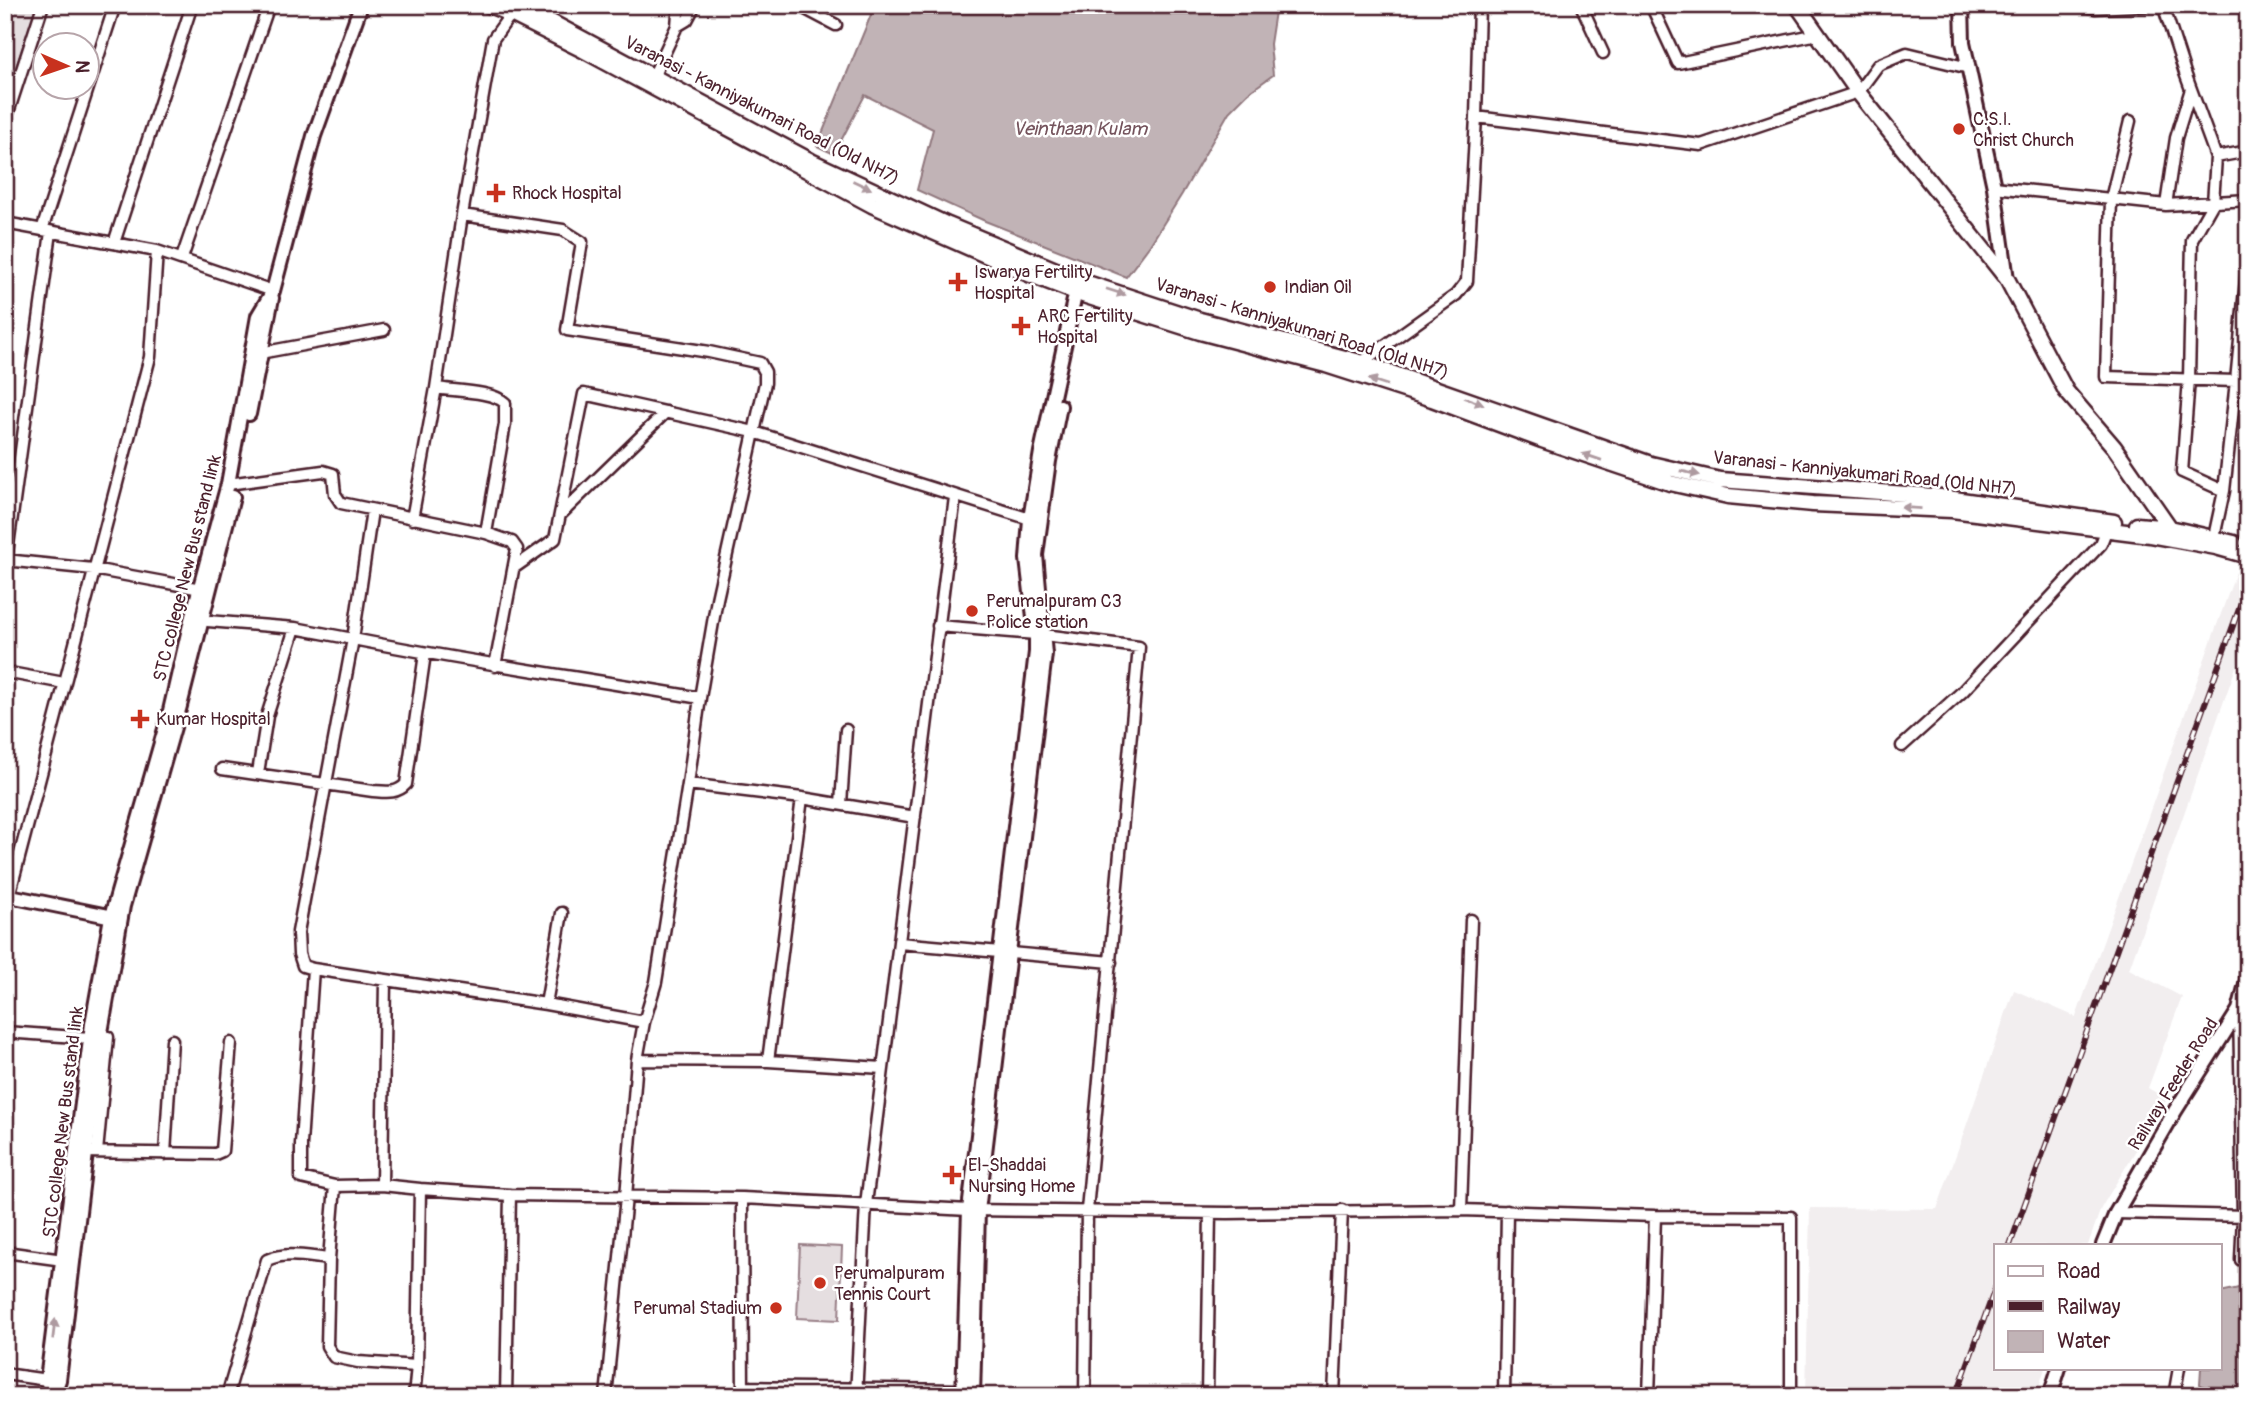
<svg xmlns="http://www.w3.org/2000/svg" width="2253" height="1401" viewBox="0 0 2253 1401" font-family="Pangolin,sans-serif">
<rect width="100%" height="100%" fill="#fff"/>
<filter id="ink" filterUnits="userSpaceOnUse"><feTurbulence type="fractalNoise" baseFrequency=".0143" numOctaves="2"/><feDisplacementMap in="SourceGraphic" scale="14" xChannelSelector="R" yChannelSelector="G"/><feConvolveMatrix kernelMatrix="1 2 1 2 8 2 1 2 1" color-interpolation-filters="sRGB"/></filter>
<g filter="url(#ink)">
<path fill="#f2eeef" d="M2236,572l12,5v56l-119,336 53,28 -34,91 19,11 -66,109 -13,37h-92v123h49l-9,28h-230l4,-188 127,1 77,-219 62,27z"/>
<path fill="#e5dee0" stroke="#987e86" stroke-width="2" d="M5,5h32l-24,71 -8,-2z
M800,1245l42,2 -3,73 -42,-2z"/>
<path fill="#c1b3b6" stroke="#91787e" stroke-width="2" d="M875,5h401l-6,39 3,31 -25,18 -19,19 -47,82 -32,51 -24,32 -141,-56 -68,-31 16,-61 -68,-34 -31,59 -17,-8z
M2248,1286v110h-32l-16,-12 1,-16h19v-76z"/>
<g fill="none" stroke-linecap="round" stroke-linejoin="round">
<g stroke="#4a1f2b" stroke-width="15">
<path id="street" d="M798,5l38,20
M1479,5l-3,112 225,28 157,-53 20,-27 29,-12 62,15
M1581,5l22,48
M1651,5l27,58 140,-29
M2080,5l15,3 60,-3
M2163,5l22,68 31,84 32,-6
M677,26l10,-6 8,-15
M653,77l24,-51 1,-12 4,-9
M2130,121l-19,78 55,6 82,-5
M5,122l38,-117
M2216,157l-3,46 -21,37 -3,139 -7,93 42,19 12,-110 12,1
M1994,187l117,12 -5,178 130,4 12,-122
M2166,205l10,-67 15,-49
M462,215l101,15 19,12 -15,88 142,22 51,11 5,9v11l-48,216 -17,99
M5,223l152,28 116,40
M42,230l73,-225
M114,243l78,-238
M182,258l87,-253
M260,353l124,-23
M1359,364l97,-69 11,-14 9,-164
M436,388c17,3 58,3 69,15v21l-19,109
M228,484l95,-13 10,3 2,20 6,9 145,30 26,9 5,7 -22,117
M561,514l105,-102
M412,519l24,-131 26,-173 31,-176 20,-28
M2214,537l10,-46
M5,560l88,9 108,20
M6,560l45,-328
M515,567l40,-28 29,-145 170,38 276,87
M195,620l100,8 58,11 19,-129
M938,626l98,8 103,13 -52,563 -2,186
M5,672l59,11
M1902,746l60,-54 139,-148 5,-13
M222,769l151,22c13,1 24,3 33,-7l19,-130
M258,773l9,-57 28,-88
M688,784l114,14 113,19
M841,804l5,-74
M9,896l141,-539 7,-106
M899,943l212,19
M313,969l-12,175v34l34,8 47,-1 38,4
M546,1004l16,-91
M2239,1010l4,206 -2,44
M5,1032l85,6
M637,1060l131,1 115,7
M768,1061l34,-263
M81,1152l134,2 7,-3 9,-108
M97,1152l11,-115
M165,1154l7,-114
M382,1185l3,-205
M742,1198l1,198
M1461,1210l10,-290
M2116,1213l132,3
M5,1252l58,8
M329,1259l6,-73
M5,1374l42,6
M743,1387l220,3
M227,1396l40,-136c19,-9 42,-3 62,-1l-2,87 7,11 24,5 59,4
M414,1396l3,-30 3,-177 90,6
M506,1396l4,-201 232,3 227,12 259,3 233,-3 194,6 136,1v179
M606,1396l20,-199 11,-137 7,-38 12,-40 32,-198 12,-86c-116,-20 -232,-36 -347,-59l-55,293 1,22 4,12 10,3 233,35 98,18
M856,1396l10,-192 89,-707
M1207,1396l3,-183
M1334,1396l8,-186
M1504,1396l3,-185
M1649,1396l6,-180
M2174,1396l5,-28"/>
</g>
<g stroke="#4a1f2b" stroke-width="18">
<path id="secondary" d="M1962,5l1,37 31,145 13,92
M249,414l23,-116
M5,895l113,23
M2103,1245l13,-32 59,-102 64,-101 8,-30 1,-44
M52,1396l-5,-16 45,-356 19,-107 58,-202 22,-95 37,-136 30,-168 15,-25 41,-155 47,-131
M53,1396l6,-16 40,-336 24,-138 57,-200 53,-209
M963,1396l6,-186 67,-558v-18l-9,-75 3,-40 11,-67 36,-166
M973,1396l5,-185 67,-557 -9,-99 13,-94 11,-55
M2050,1396l9,-28"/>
</g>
<g stroke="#4a1f2b" stroke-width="19">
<path id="primary" d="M489,5l22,9 72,36 289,155 159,70 52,20 117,37 126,33 106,34 110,41 128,43 58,13 85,8 139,6 198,25 66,12 32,9
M519,5l292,156 137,64 139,58 113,37 160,42 291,102 69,16 213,16 181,26
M1797,5l61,87 149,187 59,112 48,56 56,81
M2137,525l33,3 64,15"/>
</g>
<use href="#street" stroke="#fff" stroke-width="10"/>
<use href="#secondary" stroke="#fff" stroke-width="12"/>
<use href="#primary" stroke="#fff" stroke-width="14"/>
<g stroke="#4a1f2b" stroke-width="6">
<path id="rail" d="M2010,1245l238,-661
M1956,1396l40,-110"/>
</g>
<use href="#rail" stroke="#fff" stroke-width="3.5" stroke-dasharray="10" stroke-linecap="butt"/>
</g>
<defs><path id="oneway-solid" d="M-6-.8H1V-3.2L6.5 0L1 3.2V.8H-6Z" transform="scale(1.75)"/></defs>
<g fill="#ae9aa0">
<use href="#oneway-solid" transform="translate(862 185) rotate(25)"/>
<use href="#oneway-solid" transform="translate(1116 292) rotate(18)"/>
<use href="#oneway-solid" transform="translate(1378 382) rotate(-162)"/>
<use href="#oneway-solid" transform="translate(1474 401) rotate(19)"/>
<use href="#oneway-solid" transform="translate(1592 457) rotate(-161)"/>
<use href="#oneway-solid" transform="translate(1690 473) rotate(13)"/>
<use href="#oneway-solid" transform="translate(1911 508) rotate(-177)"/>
<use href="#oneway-solid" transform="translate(54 1329) rotate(-83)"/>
</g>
</g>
<g fill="#c8321e" stroke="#fff" stroke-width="2.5">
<circle cx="1959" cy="129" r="7"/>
<path d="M492.5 182.5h7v7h7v7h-7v7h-7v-7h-7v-7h7z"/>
<path d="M954.5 271.5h7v7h7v7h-7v7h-7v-7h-7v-7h7z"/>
<circle cx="1270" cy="287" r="7"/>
<path d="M1017.5 315.5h7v7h7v7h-7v7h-7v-7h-7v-7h7z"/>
<circle cx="972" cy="611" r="7"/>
<path d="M136.5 708.5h7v7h7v7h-7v7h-7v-7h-7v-7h7z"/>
<path d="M948.5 1164.5h7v7h7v7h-7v7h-7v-7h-7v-7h7z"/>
<circle cx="820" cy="1283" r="7"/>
<circle cx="776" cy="1308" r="7"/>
</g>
<g text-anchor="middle" stroke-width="5" stroke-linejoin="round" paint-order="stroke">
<g font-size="18" fill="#4a1f2b" stroke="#fff">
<text transform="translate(762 110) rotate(27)" y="6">Varanasi - Kanniyakumari Road (Old NH7)</text>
<text transform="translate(1302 328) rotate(17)" y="6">Varanasi - Kanniyakumari Road (Old NH7)</text>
<text transform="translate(1865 473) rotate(6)" y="6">Varanasi - Kanniyakumari Road (Old NH7)</text>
<text transform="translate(187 568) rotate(-76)" y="6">STC college New Bus stand link</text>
<text transform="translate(2173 1084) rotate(-58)" y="6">Railway Feeder Road</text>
<text transform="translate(63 1122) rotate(-83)" y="6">STC college New Bus stand link</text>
</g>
<g font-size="18" fill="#4a1f2b" stroke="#fff" text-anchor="start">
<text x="1973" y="125">C.S.I.<tspan x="1973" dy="21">Christ Church</tspan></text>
<text x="512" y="199">Rhock Hospital</text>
<text x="974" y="278">Iswarya Fertility<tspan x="974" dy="21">Hospital</tspan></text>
<text x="1284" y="293">Indian Oil</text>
<text x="1037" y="322">ARC Fertility<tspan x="1037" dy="21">Hospital</tspan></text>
<text x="986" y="607">Perumalpuram C3<tspan x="986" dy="21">Police station</tspan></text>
<text x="156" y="725">Kumar Hospital</text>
<text x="968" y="1171">El-Shaddai<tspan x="968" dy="21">Nursing Home</tspan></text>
<text x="834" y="1279">Perumalpuram<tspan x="834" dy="21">Tennis Court</tspan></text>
<text x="762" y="1314" text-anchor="end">Perumal Stadium</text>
</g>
<g font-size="19" font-style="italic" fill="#74535c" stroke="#fff">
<text x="1080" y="135">Veinthaan Kulam</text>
</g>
</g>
<rect width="2253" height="1401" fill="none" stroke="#fff" stroke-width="28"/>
<rect x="14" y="14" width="2225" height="1373" fill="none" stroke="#4a1f2b" stroke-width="2.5" filter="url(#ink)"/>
<rect x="1994" y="1244" width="228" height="126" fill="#ffffff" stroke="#b7a5aa" stroke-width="2"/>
<rect x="2008" y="1266" width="35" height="10" fill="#ffffff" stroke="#b7a5aa" stroke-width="2"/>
<text x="2057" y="1278" font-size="21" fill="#4a1f2b">Road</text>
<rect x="2008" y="1301" width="35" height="10" fill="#4a1f2b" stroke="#b7a5aa" stroke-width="2"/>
<text x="2057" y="1314" font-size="21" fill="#4a1f2b">Railway</text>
<rect x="2008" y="1331" width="35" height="21" fill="#c1b3b6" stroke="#b7a5aa" stroke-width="2"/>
<text x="2057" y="1348" font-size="21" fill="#4a1f2b">Water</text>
<g transform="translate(66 66) rotate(92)"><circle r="33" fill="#ffffff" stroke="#b7a5aa" stroke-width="2"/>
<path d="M0-5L12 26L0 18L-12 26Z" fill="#c8321e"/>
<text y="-10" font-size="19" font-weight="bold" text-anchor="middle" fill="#4a1f2b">N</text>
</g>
</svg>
